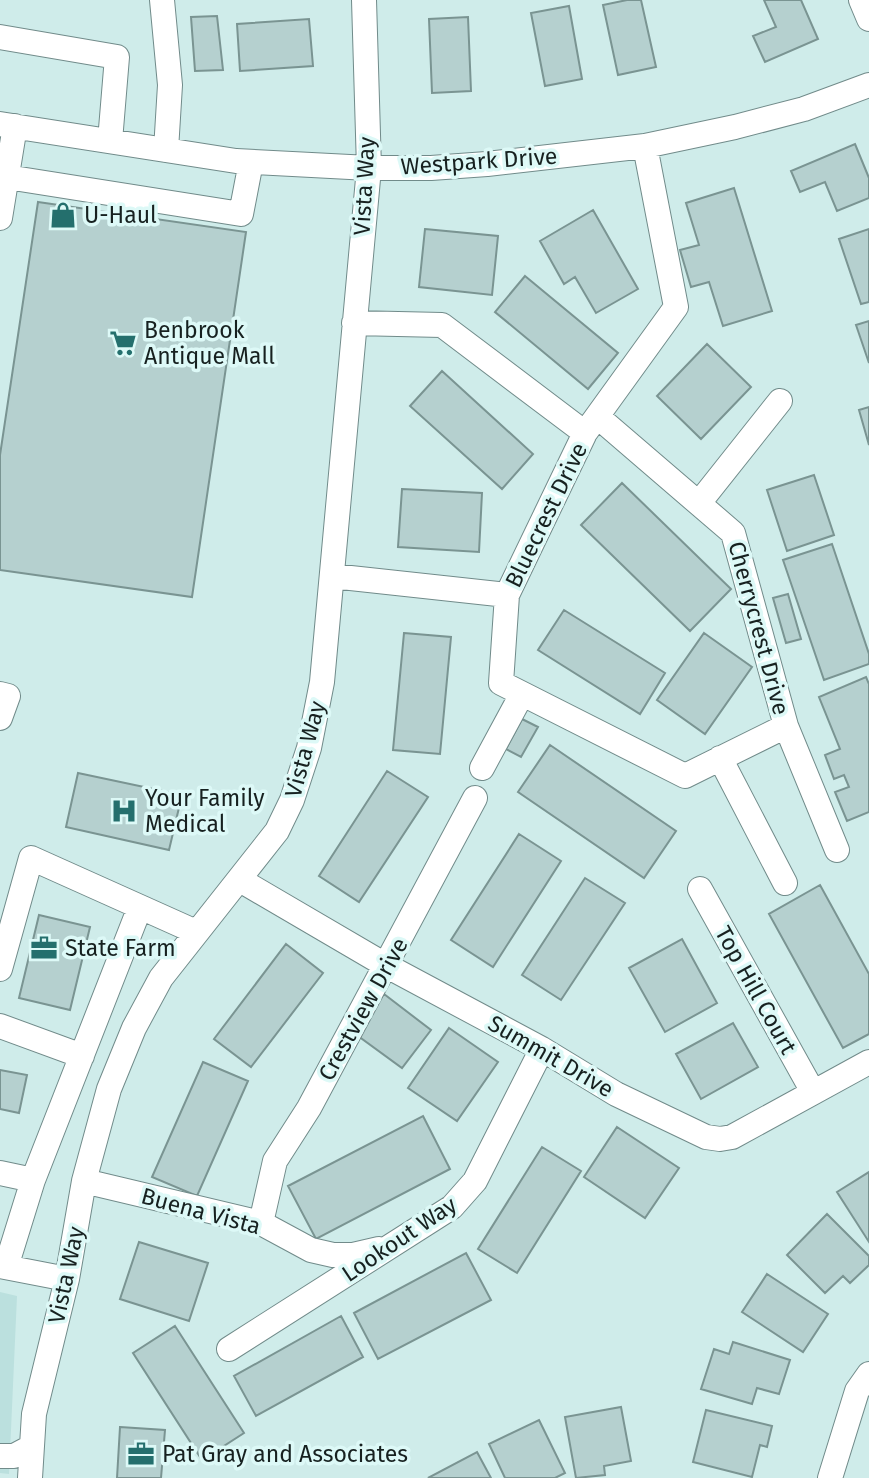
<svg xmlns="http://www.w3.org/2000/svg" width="869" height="1478" viewBox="0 0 869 1478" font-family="'Fira Sans',sans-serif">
<rect width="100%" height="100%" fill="#cfecea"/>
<path fill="#bbe0de" d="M0,1292l17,4 -8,178 -9,-1z"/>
<path fill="#b5d0cf" stroke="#7a9492" stroke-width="2" d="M627,0h14l15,67 -38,8 -15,-70z
M764,0h37l17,39 -53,23 -12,-26 23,-9z
M569,6l13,73 -37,7 -14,-73z
M217,16l6,54 -28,1 -4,-54z
M468,17l3,74 -39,2 -3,-74z
M309,19l4,47 -73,5 -3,-47z
M855,144l14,34v20l-32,13 -12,-29 -25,10 -9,-21z
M734,188l38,123 -49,15 -14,-44 -18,5 -11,-37 19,-5 -13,-42z
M38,202l208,30 -54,365 -192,-27v-115z
M593,210l45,79 -42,24 -21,-36 -11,7 -24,-43z
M425,229l73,7 -6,59 -73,-8z
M869,229v73l-8,2 -22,-65z
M525,276l93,77 -30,36 -93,-77z
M869,321v42l-13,-38z
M707,344l44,43 -50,52 -44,-43z
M442,371l91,83 -31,35 -92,-83z
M869,407v38l-10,-35z
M814,475l20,60 -47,16 -20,-61z
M622,483l109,106 -41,42 -109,-106z
M402,489l80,4 -3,59 -81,-5z
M832,544l37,110v10l-45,16 -41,-120z
M788,594l13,45 -15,4 -13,-45z
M564,610l101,63 -25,41 -102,-64z
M404,633l47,4 -11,117 -47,-4z
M704,633l48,34 -47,67 -48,-34z
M866,677l3,7v128l-22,9 -12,-29 14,-5 -5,-12 -10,4 -9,-24 15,-6 -21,-52z
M522,719l16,8 -17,30 -15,-8z
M550,745l126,86 -32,47 -126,-86z
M387,771l41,26 -69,105 -40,-26z
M78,773l104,22 -13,55 -103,-23z
M519,834l42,27 -68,106 -42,-27z
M585,878l40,25 -64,97 -39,-25z
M820,885l49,89v60l-26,14 -74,-134z
M39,915l51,12 -20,83 -51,-12z
M682,939l35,64 -52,29 -36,-64z
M286,944l37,29 -72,94 -37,-28z
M384,994l47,36 -29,38 -48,-35z
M733,1023l25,44 -57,32 -25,-45z
M449,1028l49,34 -41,59 -49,-33z
M203,1062l45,19 -51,115 -45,-19z
M0,1070l27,5 -8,38 -19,-4z
M423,1116l27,53 -134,70 -28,-53z
M617,1127l62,41 -34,50 -61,-41z
M542,1147l39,24 -64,102 -39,-24z
M869,1172v70l-32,-50z
M827,1214l42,42v9l-19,18 -7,-7 -18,17 -38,-38z
M139,1242l69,21 -19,58 -69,-22z
M466,1253l25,47 -113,59 -24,-46z
M767,1274l61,40 -25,38 -61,-40z
M341,1316l22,41 -107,59 -22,-40z
M175,1326l69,107 -42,27 -69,-107z
M733,1342l57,18 -11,34 -22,-6 -5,16 -51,-15 13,-40 15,5z
M621,1407l10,54 -27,5 1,9 -29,3 -11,-61z
M706,1410l66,16 -5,21 -7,-2 -8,32 -59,-15z
M539,1420l26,53 -10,5h-50l-16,-34z
M120,1427l45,3 -4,48h-44z
M477,1452l14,26h-63z"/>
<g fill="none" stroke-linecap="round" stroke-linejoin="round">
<g stroke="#718b8a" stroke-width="26">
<path id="minor" d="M162,0l8,85 -4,65
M861,0l8,19
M0,37l117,20 -7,84
M0,124l236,37 133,7h62l56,-4 158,-18 90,-19 69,-18 65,-24
M645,146l31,161 -91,126 -78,162 -6,88 184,93 101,-50
M7,177l234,37 10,-52
M0,218l15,-92
M354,323l88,2 143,108
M598,417l135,116 53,193 51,124
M699,503l81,-102
M332,576l175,19
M0,694l8,2 -8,22
M720,758l65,125
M482,768l40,-74
M240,880l147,86 155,83 74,45 90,43 14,2 12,-2 137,-75
M700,889l113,203
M0,969l31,-111 165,74
M0,1026l82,30
M0,1173l33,7
M84,1181l177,42 50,27 22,5h20l26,-6
M261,1223l14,-62 34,-53 166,-310
M0,1266l67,13
M6,1267l27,-87 107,-273
M229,1349l223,-142 23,-26 67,-132
M0,1456h14l17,-9
M30,1478l4,-64 33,-135 17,-98 25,-92 25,-61 27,-50 116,-147 15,-31 17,-52 13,-66 47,-514 -5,-168
M830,1478l27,-87 12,-17"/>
</g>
<use href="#minor" stroke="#fff" stroke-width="24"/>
</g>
<defs>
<g id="shop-bare" transform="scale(2.1)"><path d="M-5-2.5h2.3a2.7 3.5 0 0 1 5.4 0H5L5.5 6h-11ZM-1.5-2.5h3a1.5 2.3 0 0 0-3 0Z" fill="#246f6d" stroke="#ddf9f7" stroke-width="2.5" paint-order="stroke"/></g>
<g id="supermarket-bare" transform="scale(2.1)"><path d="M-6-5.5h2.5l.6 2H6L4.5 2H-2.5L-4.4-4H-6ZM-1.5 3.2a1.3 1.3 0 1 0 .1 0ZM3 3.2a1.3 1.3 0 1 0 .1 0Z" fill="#246f6d" stroke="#ddf9f7" stroke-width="2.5" paint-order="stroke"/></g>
<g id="hospital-bare" transform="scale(2.1)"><path d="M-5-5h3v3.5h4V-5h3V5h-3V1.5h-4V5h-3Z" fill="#246f6d" stroke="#ddf9f7" stroke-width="2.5" paint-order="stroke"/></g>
<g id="office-bare" transform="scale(2.1)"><path d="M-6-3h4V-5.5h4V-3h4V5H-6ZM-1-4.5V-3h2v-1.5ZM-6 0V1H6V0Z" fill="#246f6d" stroke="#ddf9f7" stroke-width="2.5" paint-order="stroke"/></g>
</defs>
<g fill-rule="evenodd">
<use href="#shop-bare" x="63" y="215"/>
<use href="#supermarket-bare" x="123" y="343"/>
<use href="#hospital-bare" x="124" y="811"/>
<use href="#office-bare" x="44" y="948"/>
<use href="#office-bare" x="141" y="1454"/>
</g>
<g text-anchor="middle" stroke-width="7" stroke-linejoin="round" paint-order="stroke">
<g font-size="23" fill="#172120" stroke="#ddf9f7">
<text transform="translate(479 161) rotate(-4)" y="8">Westpark Drive</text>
<text transform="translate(364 186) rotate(-87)" y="8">Vista Way</text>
<text transform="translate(546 515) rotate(-64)" y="8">Bluecrest Drive</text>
<text transform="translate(759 628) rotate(75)" y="8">Cherrycrest Drive</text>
<text transform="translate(305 749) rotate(-75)" y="8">Vista Way</text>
<text transform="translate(756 990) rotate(61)" y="8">Top Hill Court</text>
<text transform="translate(363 1009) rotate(-61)" y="8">Crestview Drive</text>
<text transform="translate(551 1056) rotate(30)" y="8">Summit Drive</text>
<text transform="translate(201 1211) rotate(15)" y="8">Buena Vista</text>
<text transform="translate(399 1239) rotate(-34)" y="8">Lookout Way</text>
<text transform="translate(66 1275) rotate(-78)" y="8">Vista Way</text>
</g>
<g font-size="23" fill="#172120" stroke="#ddf9f7" text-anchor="start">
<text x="84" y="223">U-Haul</text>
<text x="144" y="338">Benbrook<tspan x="144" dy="26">Antique Mall</tspan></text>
<text x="145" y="806">Your Family<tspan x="145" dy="26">Medical</tspan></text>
<text x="65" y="956">State Farm</text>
<text x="162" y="1462">Pat Gray and Associates</text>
</g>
</g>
</svg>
